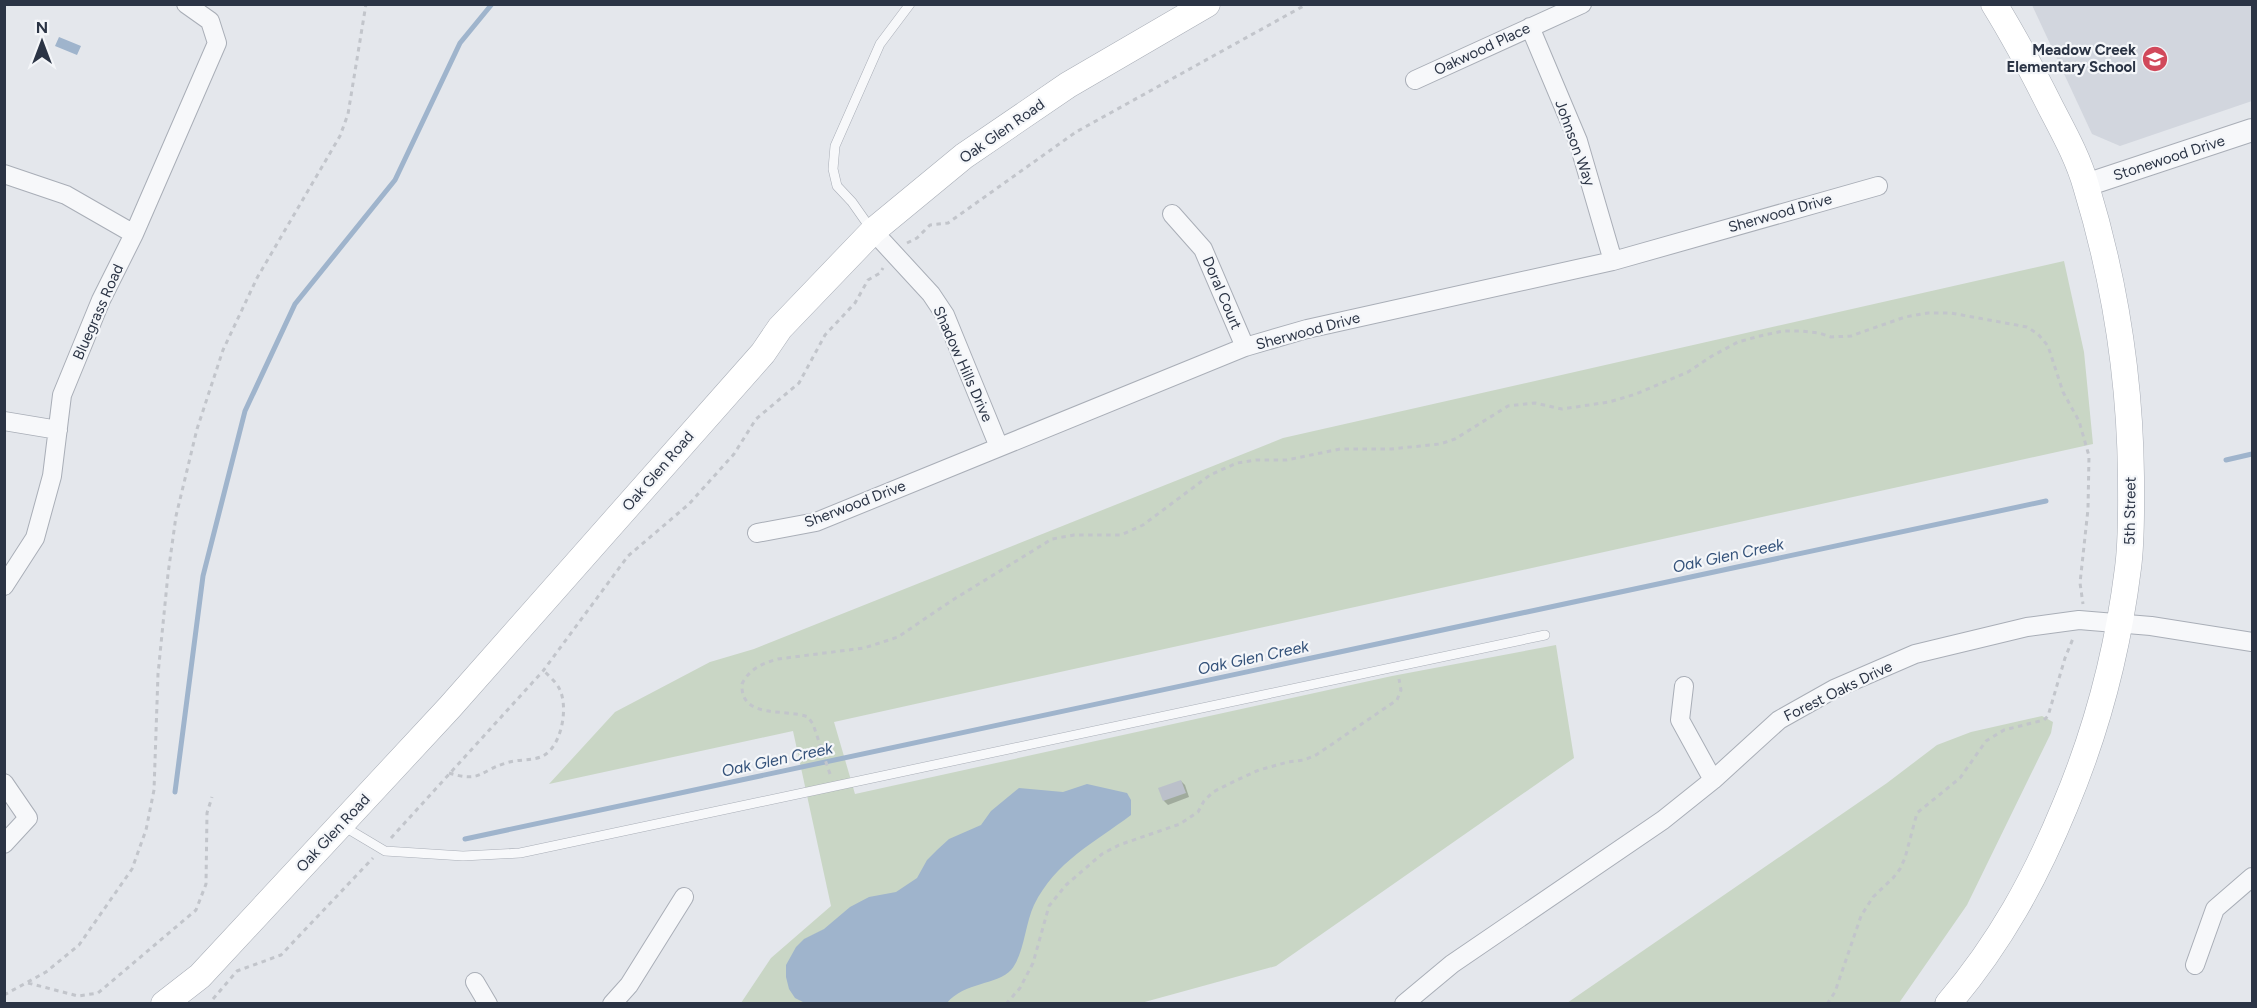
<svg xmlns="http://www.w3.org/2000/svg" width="2257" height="1008" viewBox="0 0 2257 1008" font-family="Figtree,sans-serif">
<rect width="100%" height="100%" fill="#e4e7ec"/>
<path fill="#d2d6de" d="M2032,5h220v96l-132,45 -28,-12z"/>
<path fill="#c9d6c5" d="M2064,261l20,91 9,92 -1259,278 21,72 537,-118 164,-31 18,113 -298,208 -135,37h-400l30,-45 60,-52 -38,-175 -244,53 66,-72 95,-50 44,-13 529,-211z
M2042,716l11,6 -2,11 -84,172 -68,98h-332l320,-220 50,-38 34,-13z"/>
<path fill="#9fb4cc" d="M59,37l22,9 -4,9 -22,-9z
M1087,784l40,9 4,7v15c-37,28 -75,46 -97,90 -9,19 -10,50 -23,65 -13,15 -47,12 -64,33h-142l-10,-5 -6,-9 -3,-12v-12l10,-18 8,-8 20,-10 26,-22 19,-10 27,-5 21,-14 10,-18 10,-10 12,-11 32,-14 10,-14 28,-23 44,4z"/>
<path fill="#0003" d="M1181,781l4,4 4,12 -21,8 -4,-4 -4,-12z"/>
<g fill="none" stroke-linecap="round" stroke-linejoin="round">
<path stroke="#9fb4cc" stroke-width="5" d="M2226,460l26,-6
M175,792l28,-216 42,-165 50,-107 100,-124 65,-137 32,-39
M465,839l1581,-338"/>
</g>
<path fill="#bbc0ca" d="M1181,780l5,13 -23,8 -5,-13z"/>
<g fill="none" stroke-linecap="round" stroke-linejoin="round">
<g stroke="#a9aeb7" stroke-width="10">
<path id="service" d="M871,229l-19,-27 -15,-16 -4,-17 2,-23 45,-102 30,-40
M343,826l42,25 78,5 57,-3 1025,-218"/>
</g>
<g stroke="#a9aeb7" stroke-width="20">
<path id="minor" d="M1530,27l48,114 35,120
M1415,80l167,-76
M4,174l62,21 68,39
M1172,214l31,35 42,98
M873,231l58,63 14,21 54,132
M4,421l54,9
M757,533l59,-11 429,-175 62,-18 306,-68 265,-75
M4,586l31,-48 17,-62 10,-81 39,-95 33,-66 83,-191 -7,-22 -24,-17
M1684,686l-4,34 33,60
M4,783l24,35 -24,26
M2195,965l20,-56 37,-32
M475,982l13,22
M612,1004l17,-19 55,-88
M1404,1004l48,-40 211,-144 50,-40 66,-60 55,-31 81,-35 112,-27 52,-7 72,6 101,16"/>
</g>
<g stroke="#a9aeb7" stroke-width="24">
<path id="tertiary" d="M2086,185l166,-55"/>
</g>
<g stroke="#a9aeb7" stroke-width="27">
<path id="secondary" d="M164,1004l36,-28 250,-269 313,-354 17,-25 93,-97 91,-75 104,-71 139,-81
M1948,1004c52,-61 87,-125 117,-198 32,-76 53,-157 63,-238 4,-30 3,-61 3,-91 -1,-99 -16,-196 -45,-291 -8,-28 -22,-53 -35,-78 -18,-36 -36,-70 -57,-104"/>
</g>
<path stroke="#c2c5cb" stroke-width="3" stroke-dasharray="4.5 4.5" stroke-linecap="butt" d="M907,243l10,-5 13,-13 18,-2 128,-91 231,-128
M449,773c33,10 30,-2 57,-10 11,-4 27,-2 37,-7 19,-10 26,-50 16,-68 -3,-6 -10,-12 -15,-17
M830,774l-17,-50 -5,-7c-22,-9 -68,3 -66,-33 7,-15 21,-21 36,-25l86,-11 34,-11 53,-36 101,-62 22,-4h47l22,-10 67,-50 27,-12 19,-3h31l53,-11h51l49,-5 15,-5 53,-33 27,-3 27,6 47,-7 27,-8 52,-22 24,-16 26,-14 22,-6 23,-5h17l19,2 12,4 20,-1 54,-19 23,-4h23l76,14 11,7 10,12 15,46 16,29 10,35 -1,53 -8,74 3,21
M391,838l152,-167 85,-115 61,-52 45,-50 22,-35 43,-36 26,-48 30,-32 13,-23 12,-7 3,-5
M28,983l50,13 20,-3 98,-83 10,-26 1,-71 5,-16
M4,995l42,-23 33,-27 53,-76 14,-39 8,-40 4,-116 10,-100 8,-58 21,-87 26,-79 34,-72 83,-142 8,-22 18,-110
M213,999l24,-28 44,-16 92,-97
M1006,1004l14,-16 13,-25 16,-57 17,-21 36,-31 17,-9 61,-21 18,-12 6,-11 9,-9 24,-12 22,-10 29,-8 16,-2 12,-5 81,-55 4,-10 -2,-11
M1827,1004l8,-12 26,-76 12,-19 20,-19 7,-9 5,-11 12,-45 43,-35 26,-37 18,-11 40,-10 4,-4 17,-58 9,-22"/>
<use href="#service" stroke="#f7f8fa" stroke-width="9"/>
<use href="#minor" stroke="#f7f8fa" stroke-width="18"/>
<use href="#tertiary" stroke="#f7f8fa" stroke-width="22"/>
<use href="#secondary" stroke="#fff" stroke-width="26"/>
</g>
<defs>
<g id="school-disc" transform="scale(1.35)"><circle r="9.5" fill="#d1495b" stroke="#f4f6f9"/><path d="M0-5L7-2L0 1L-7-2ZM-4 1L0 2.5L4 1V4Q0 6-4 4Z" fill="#fff"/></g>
</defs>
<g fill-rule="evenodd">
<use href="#school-disc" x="2155" y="59"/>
</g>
<g text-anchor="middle" stroke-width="4.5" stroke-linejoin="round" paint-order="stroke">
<g font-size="15" fill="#2b3445" stroke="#f4f6f9">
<text transform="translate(1482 49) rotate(-25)" y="5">Oakwood Place</text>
<text transform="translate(1002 131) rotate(-35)" y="5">Oak Glen Road</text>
<text transform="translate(1575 143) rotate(70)" y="5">Johnson Way</text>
<text transform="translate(2169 158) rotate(-18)" y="5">Stonewood Drive</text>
<text transform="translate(1780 213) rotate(-16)" y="5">Sherwood Drive</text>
<text transform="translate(1222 293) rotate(67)" y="5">Doral Court</text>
<text transform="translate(98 312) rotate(-66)" y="5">Bluegrass Road</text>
<text transform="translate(1308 331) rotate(-15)" y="5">Sherwood Drive</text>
<text transform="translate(963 364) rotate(66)" y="5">Shadow Hills Drive</text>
<text transform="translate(658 471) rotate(-49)" y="5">Oak Glen Road</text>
<text transform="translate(855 504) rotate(-21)" y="5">Sherwood Drive</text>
<text transform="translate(2130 511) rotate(-89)" y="5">5th Street</text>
<text transform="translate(1838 691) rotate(-26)" y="5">Forest Oaks Drive</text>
<text transform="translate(333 833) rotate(-47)" y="5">Oak Glen Road</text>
</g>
<g font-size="15" font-weight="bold" fill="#2b3445" stroke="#f4f6f9" text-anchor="end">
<text x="2136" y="55">Meadow Creek<tspan x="2136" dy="17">Elementary School</tspan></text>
</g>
<g font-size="16" font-style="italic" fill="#34527a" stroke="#f4f6f9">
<text transform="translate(1728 555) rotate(-12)" y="6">Oak Glen Creek</text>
<text transform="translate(1253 657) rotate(-12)" y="6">Oak Glen Creek</text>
<text transform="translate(777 759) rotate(-12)" y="6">Oak Glen Creek</text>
</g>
</g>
<rect width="2257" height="1008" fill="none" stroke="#2b3445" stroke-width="12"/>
<g transform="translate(42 42)" stroke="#f4f6f9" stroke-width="4.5" paint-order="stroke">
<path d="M0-4.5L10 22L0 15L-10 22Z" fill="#2b3445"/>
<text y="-9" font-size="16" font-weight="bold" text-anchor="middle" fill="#2b3445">N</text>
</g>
</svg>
